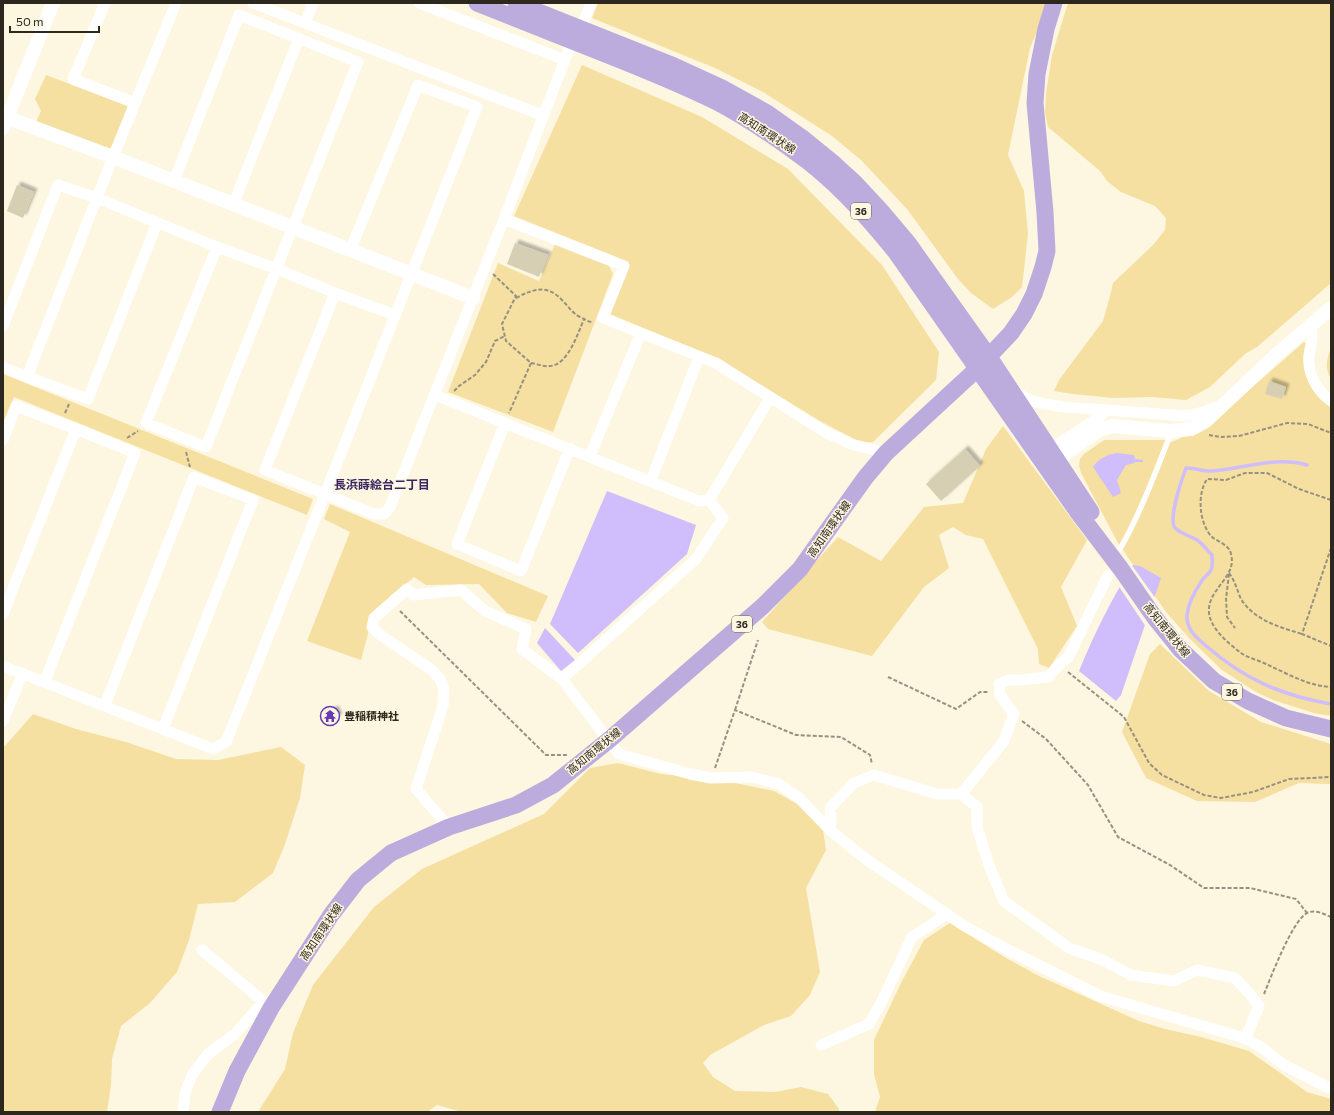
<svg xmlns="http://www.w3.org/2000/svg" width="1334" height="1115" viewBox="0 0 1334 1115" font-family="Commissioner,'Noto Sans JP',sans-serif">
<defs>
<filter id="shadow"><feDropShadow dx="3.5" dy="-3.5" stdDeviation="1" flood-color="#0004"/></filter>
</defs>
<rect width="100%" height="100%" fill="#fdf6e0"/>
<path fill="#f5e0a1" d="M598,3h451l-19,45 -22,107 16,36 4,43 -6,53 -10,10 -19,12 -22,-16 -13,-14 -51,-70 -46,-49 -29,-24 -69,-44 -48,-24 -123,-50z
M1068,3h263v280l-74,64 -12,7 -35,33 -24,13 -34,-3 -38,1 -41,-4 -19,-3 5,-11 44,-59 7,-25 3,-13 40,-38 12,-15 1,-12 -11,-12 -34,-14 -14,-11 -7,-10 -52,-44 -3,-14 1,-19 6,-39z
M582,65l120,52 86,52 94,96 57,87 -3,28 -63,62 -11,1 -42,-22 -100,-61 -110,-46 19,-52 -115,-46z
M46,75l82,31 -17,46 -75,-30 5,-11 -6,-12z
M555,244l53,20 5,10 -60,158 -105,-40 50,-129 41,18z
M1304,342l3,2 -2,28 7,15 19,19v310l-17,-3 -41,-13 -17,-8 -34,-22 -32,-31 -24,-27 -48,-69 -37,-70 -2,-7 1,-7 4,-5 20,-14h61l7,2 37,-17z
M1331,347v32c-7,-11 -4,-20 0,-32z
M3,374l310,125 -6,16 -293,-118 -11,25z
M1003,426l84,114 -26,47 16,39 -28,42 -10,-4 -1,-15 -55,-110 -17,-4 -13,-8 -14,8 10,33 -25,19 -52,69 -104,-27 -6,-7 76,-85 43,24 43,-54 39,-4 23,-54z
M330,504l218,92 -12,26 -29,-9 -28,-29 -53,1 -12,-8 -40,34 -13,49 -54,-19 43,-109 -26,-13z
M1160,644l49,47 52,31 70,22v40l-32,-1 -44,19 -58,-1 -51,-23 -24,-46 28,-78z
M33,714l43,15 50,13 50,17 42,1 63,-13 24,18 -5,33 -16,49 -11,26 -38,29 -37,2 -9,36 -12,32 -27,31 -29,23 -9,33 -1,26 -4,27h-104v-366h2z
M618,763l43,11 60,6 53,11 27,15 21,17 4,27 -20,38 14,84 -10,23 -19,21 -27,9 -54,30 -7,8 10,14 22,14 40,1 26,-5 27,7 11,15v3h-377l-25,-7 -10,7h-169l27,-43 8,-36 20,-48 61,-78 48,-38 122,-55 46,-46z
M950,923l56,35 33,18 100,45 26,8 36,8 48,14 58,41 24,7v13h-456l5,-15 -6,-23v-34l27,-57 23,-43z"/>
<path fill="#cfbdfc" d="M1117,453l17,2 1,4 8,1v2h-8v1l-9,2 -9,15 4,13 -8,4 -20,-30c5,-8 15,-13 24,-14z
M607,491l89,34 -9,29 -109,99 -28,-29z
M1133,565l7,1 21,12 -40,117 -5,6 -37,-30c15,-37 33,-73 54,-106z
M545,628l30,32 -14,11 -24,-28z"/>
<path fill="#fdf6e0" d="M1131,564l25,35 -10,28 -28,-42z"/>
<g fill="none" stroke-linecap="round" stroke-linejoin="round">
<path stroke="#cfbdfc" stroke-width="3.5" d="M1307,465c-32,-9 -64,4 -96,6 -9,0 -17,-3 -25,-3 -4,11 -18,51 -11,60 5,5 15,8 22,12 6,4 10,10 15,15 0,4 1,11 -1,15 -2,4 -8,8 -10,12 -6,9 -13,23 -14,33 -1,14 9,22 18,30 39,34 75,50 126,59"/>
</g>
<path fill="#d7cfb3" filter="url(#shadow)" d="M17,185l17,7 -11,26 -16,-7z
M515,243l33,12 -9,22 -32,-13z
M1269,381l17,6 -4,12 -17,-5z
M965,449l15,17 -39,35 -15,-17z
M335,709l4,8 -14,7 -4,-9z"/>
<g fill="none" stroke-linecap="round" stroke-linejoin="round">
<path stroke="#969181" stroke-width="2" stroke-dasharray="4 2" stroke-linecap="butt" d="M493,274l23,22 -14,28 4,17 25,22 -22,50
M516,298c17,-9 31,-14 46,2 7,7 10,13 18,17 5,2 8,5 12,5
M531,363c6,1 13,4 19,3 18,-1 28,-33 34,-47
M454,391l5,-5 16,-11 11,-13 9,-21 10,-5
M65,413l4,-9
M1209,435l11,2 19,-1 48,-13 21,1 23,9
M127,438l11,-7
M186,452l4,15
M1331,500l-32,-11 -32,-16h-22l-19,7 -19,-1c-10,15 -8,43 4,57 6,6 18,8 20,18 6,22 -20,33 -22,54 -2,18 19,35 32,45 7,5 17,7 25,11 20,9 42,22 65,23
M1331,548l-29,86 29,12
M1229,573c6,8 8,17 12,26 13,21 38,28 61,35
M1229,574l-3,25 1,18 8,11
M400,611l146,144h22
M1068,672l56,45 25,46 13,12 42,20 17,3 32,-6 36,-13 42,-2
M888,677l68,32 24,-17h9
M735,710l23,-70
M1022,721l24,18 42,46 30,52 52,28 34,23h46l46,11 11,14
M715,768l20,-58 61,25 45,2 29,18 2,9
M1264,994c7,-17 28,-73 43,-81 8,-4 17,1 24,4"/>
<path stroke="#fff" stroke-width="5.5" d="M1120,549c20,-35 34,-73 49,-111l1,-7"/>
<path stroke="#fff" stroke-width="11" d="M105,3l-32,76 62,24
M253,3l291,113
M419,3l146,57
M305,23l8,-20
M581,29l10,-26
M174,181l65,-166 119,47 -152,385 -60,-24 71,-176
M233,205l66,-167
M504,219l120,47 -21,52 113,45 109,69 26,12 35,9
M157,223l-69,176 -61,-22 86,-220 63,-154
M350,251l68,-166 59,22 -152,387 49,20h10l6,-7 114,-288 68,-178
M1309,325c6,14 2,16 0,30 -2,18 8,36 22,46
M3,326l55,-141 39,13 120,49 60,22 58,24 60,22
M3,367l24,10
M1014,392l21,10 28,5 44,3
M435,395l264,106 10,-1 61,-102
M505,423l-48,121 64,27 49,-123
M3,440l13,-34 60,23 59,24 -90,228
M1046,455l3,-5 50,-33 8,-7 78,6 15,-3 20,-7
M590,456l51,-123
M651,480l48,-123
M709,500l14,18 -27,41 -134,120 57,75 71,20 21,4 41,-1 27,7 20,14 31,32 37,30 96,65 43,24 94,47 144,42 17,9 23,18 41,21 6,2
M3,614l73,-185
M3,666l210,83 13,-7 99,-248 -60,-24 70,-177
M105,705l89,-228 59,23 -90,229
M3,721l20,-48
M961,794l16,13v20l13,41 14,33 65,47 34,12 28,15 43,6 23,-11 38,8 15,16 9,12 -14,33
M449,827l-33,-38 27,-83 1,-16 -4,-11 -8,-9 -53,-36 -7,-7 2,-9 33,-29 6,6 48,-5 24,21 41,18 -4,20 40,30
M830,830l1,-7 -1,-15 24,-25 20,-8 63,19h24l43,-53 10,-27 -14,-19 -1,-11 9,-4h13l27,-3 14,-15 6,-4 40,-83
M202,950l67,56
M821,1045l48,-21 12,-21 31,-66 35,-23
M183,1112l2,-19 7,-18 16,-21 27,-20 28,-32"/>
<path stroke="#fff" stroke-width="14" d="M3,116l110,41 360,141
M3,128l50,-125
M1047,462l9,-2 43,-30 13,-4 58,5 21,-2 15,-8 70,-66 55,-47"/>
<path stroke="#bcacdd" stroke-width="17" d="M477,3c42,17 84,33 126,50 38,15 75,30 112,48 27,14 54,32 79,50 39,27 71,63 101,100l182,260 44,58 34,49 25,31 34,32 34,20 38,17 45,11
M516,3l158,63 48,22 45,25 38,27 27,22 23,21 26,28 27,32 81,114 102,155
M220,1112l17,-41 34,-63 60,-93 27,-35 33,-27 58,-26 67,-22 37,-20 56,-45 154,-134 37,-37 65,-91 21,-25 91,-84 34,-36 13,-19 10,-20 9,-27 4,-16 -2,-39 -10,-109 2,-29 9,-45 8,-26"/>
</g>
<defs>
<g id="temple-ring" transform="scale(1)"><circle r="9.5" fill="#fdf6e0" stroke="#693ab1" stroke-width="1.5"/><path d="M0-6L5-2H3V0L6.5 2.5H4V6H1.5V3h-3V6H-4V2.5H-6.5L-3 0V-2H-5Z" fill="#693ab1"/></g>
</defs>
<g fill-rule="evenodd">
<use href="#temple-ring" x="330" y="716"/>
</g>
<g text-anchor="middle" stroke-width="3" stroke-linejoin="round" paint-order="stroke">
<g fill="#fdf6e0" stroke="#6b6658" stroke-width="1">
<rect x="851" y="203" width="20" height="16" rx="3"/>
<rect x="732" y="616" width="20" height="16" rx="3"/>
<rect x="1222" y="684" width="20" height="16" rx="3"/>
</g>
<g font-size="10" font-weight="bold" fill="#2c281e">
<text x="861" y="215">36</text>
<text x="742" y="628">36</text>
<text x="1232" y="696">36</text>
</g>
<g font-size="11" fill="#2c281e" stroke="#fdf6e0">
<text transform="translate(767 133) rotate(33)" y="4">高知南環状線</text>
<text transform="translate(829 529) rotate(-55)" y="4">高知南環状線</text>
<text transform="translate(1167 630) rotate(51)" y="4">高知南環状線</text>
<text transform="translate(594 751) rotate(-39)" y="4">高知南環状線</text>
<text transform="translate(321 932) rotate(-56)" y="4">高知南環状線</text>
</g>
<g font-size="11" font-weight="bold" fill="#2c281e" stroke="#fdf6e0" text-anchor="start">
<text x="344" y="720">豊稲積神社</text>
</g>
<g font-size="12" font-weight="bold" fill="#3b2660" stroke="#fdf6e0">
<text x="382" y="489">長浜蒔絵台二丁目</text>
</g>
</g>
<rect width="1334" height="1115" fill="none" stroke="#2c281e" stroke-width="8"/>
<path d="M10 26v6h89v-6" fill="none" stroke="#2c281e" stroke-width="2"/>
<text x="16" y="26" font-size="12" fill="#2c281e" stroke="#fdf6e0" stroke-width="3" paint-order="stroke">50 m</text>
</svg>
